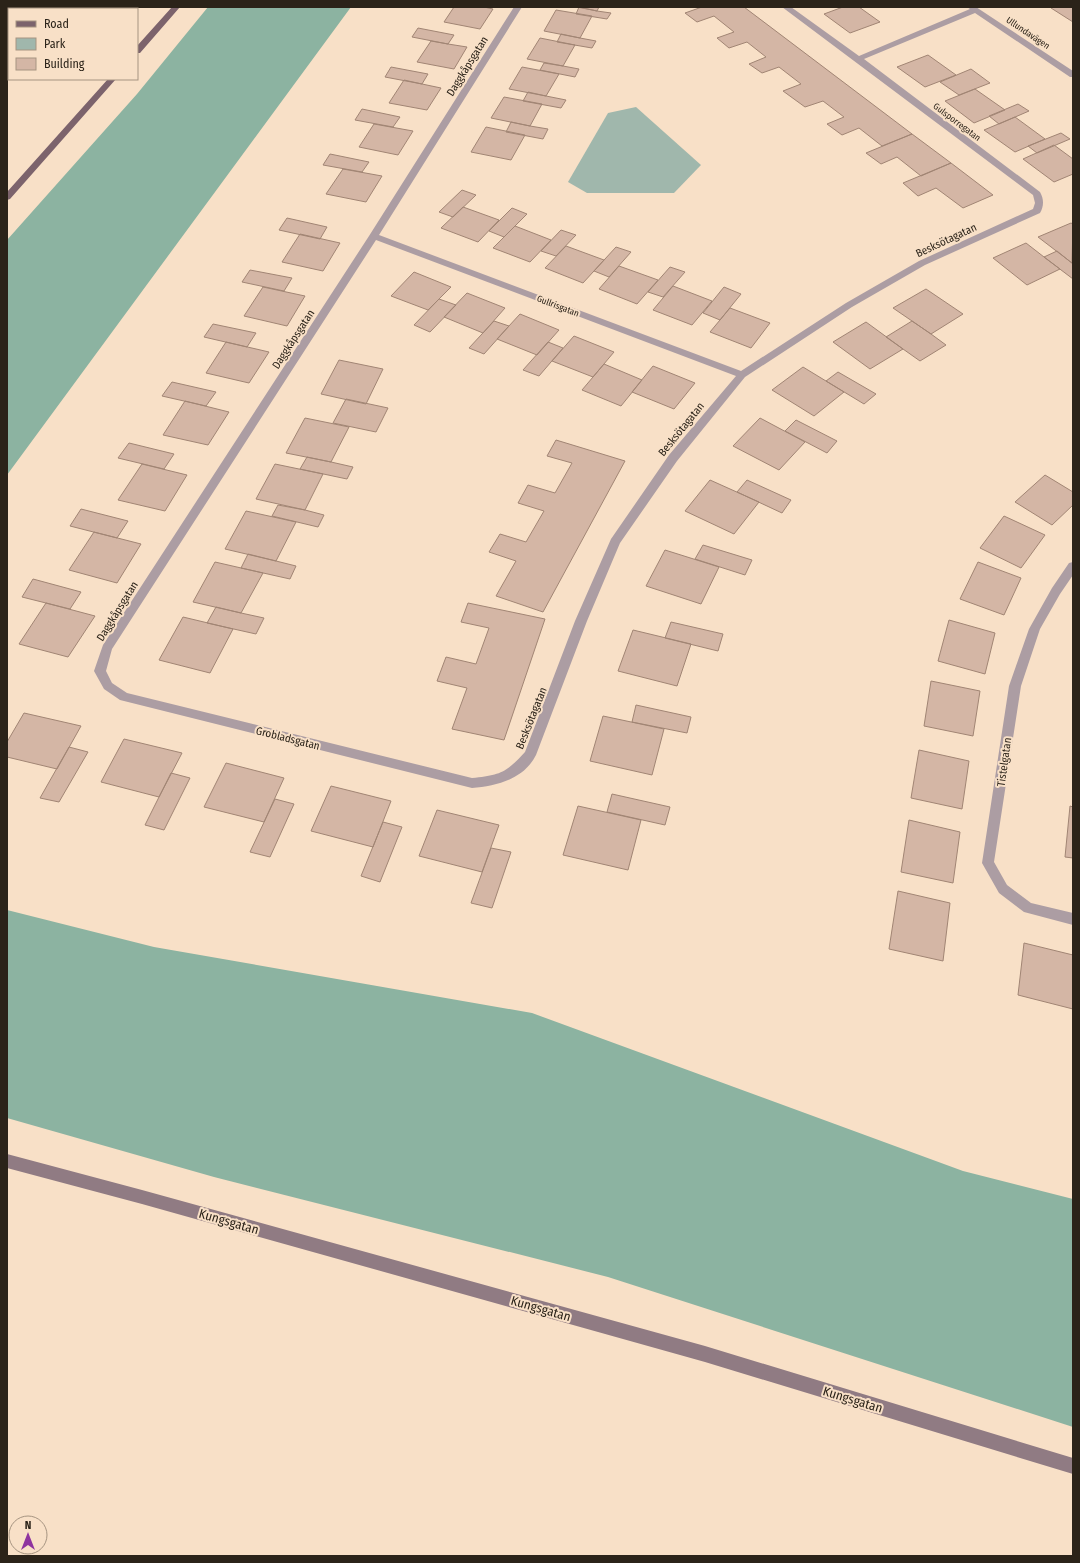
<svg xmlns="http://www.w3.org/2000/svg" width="1080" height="1563" viewBox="0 0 1080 1563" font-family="'Fira Sans Condensed',sans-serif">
<rect width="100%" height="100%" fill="#f8e0c7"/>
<path fill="#a0b7ac" d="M636,107l65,58 -27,28h-87l-19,-11 40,-69z"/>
<path fill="#8cb3a1" d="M208,7h143l-344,468v-235l130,-146z
M7,910l147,37 378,66 431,158 110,28v228l-465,-150 -394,-100 -207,-59z"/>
<path fill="#d4b6a5" stroke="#a18574" d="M454,7h30l9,2 -13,20 -36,-7z
M577,7h22l-2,4z
M579,7l18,4 14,2 -4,6 -31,-5z
M702,7h42l168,127 -30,12 -23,-18 -17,7 -15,-11 17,-7 -21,-16 -18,6 -22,-16 18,-7 -22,-17 -17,6 -13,-9 17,-7 -19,-15 -18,6 -12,-10 17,-6 -20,-16 -17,6 -12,-9z
M843,7h16l21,15 -30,11 -26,-19z
M1073,7v15l-22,-14 1,-1z
M556,10l36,6 -12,22 -36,-7z
M418,28l36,7 -6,9 -36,-7z
M561,34l19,4 16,3 -4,7 -35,-6z
M540,38l35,7 -12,21 -36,-7z
M431,41l17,3 19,3 -13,22 -37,-7z
M928,55l28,20 -31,12 -28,-20z
M544,63l19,3 16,3 -4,8 -35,-7z
M391,67l37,7 -6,10 -37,-7z
M522,67l37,7 -13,22 -37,-7z
M971,69l19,14 -31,12 -19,-13z
M404,80l18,4 19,4 -14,22 -38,-7z
M975,89l30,21 -31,13 -29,-22z
M528,92l18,4 20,4 -5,8 -38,-7z
M504,97l38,7 -12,22 -39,-8z
M1018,104l11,7 -30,13 -10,-8z
M362,109l38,8 -7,10 -38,-7z
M1015,117l30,22 -30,13 -31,-22z
M511,122l19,4 18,3 -5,10 -37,-7z
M374,124l39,7 -15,24 -39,-8z
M486,127l39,8 -14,25 -40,-8z
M1061,133l9,6 -33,14 -9,-7z
M912,134l39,29 -30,13 -24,-19 -16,7 -15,-11z
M1054,145l19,14v15l-19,8 -31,-23z
M330,154l39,8 -7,10 -39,-7z
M951,163l42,32 -30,13 -27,-20 -18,8 -15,-13z
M343,169l39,7 -16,26 -40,-8z
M462,190l14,5 -23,22 -14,-5z
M463,207l36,13 -21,22 -37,-14z
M512,208l15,6 -23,23 -15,-6z
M287,218l40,9 -7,12 -41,-9z
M1071,223l2,1 -1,39 -34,-26z
M515,226l36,14 -21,22 -37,-14z
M561,230l15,5 -20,21 -15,-5z
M300,234l40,9 -17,28 -41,-9z
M1026,243l18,14 16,12 -33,16 -34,-27z
M566,246l38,14 -21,23 -38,-15z
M616,247l15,5 -22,25 -15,-6z
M1057,251l16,13v15l-29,-22z
M619,266l39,14 -21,24 -38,-15z
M670,267l15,5 -22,25 -15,-5z
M250,270l42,8 -8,13 -42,-9z
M414,272l37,15 -23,23 -37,-14z
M673,286l39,15 -20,24 -39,-15z
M263,287l42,9 -18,30 -43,-10z
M724,287l17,7 -21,26 -17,-7z
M926,289l37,25 -32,20 -38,-26z
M467,293l38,15 -22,25 -39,-16z
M439,299l17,6 -26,27 -16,-7z
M730,308l40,15 -19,25 -41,-16z
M520,314l39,16 -22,25 -40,-16z
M494,321l15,5 -25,28 -15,-6z
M912,321l19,13 15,11 -26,16 -34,-24z
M866,322l37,27 -33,20 -37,-27z
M213,324l43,9 -9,14 -43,-10z
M574,336l40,16 -21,25 -41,-16z
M226,342l43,10 -20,31 -43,-10z
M548,342l15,6 -24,28 -16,-6z
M339,360l44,9 -17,35 -45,-10z
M604,364l38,16 -21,26 -39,-16z
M653,366l42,17 -21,26 -42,-17z
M803,367l41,25 -30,24 -42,-26z
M838,372l38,22 -12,10 -38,-23z
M172,382l44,10 -10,14 -44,-10z
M346,399l42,9 -12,24 -43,-9z
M185,401l44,11 -21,33 -45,-10z
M305,418l44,9 -18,35 -45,-9z
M760,418l45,24 -26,28 -46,-24z
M796,420l41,21 -10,12 -42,-22z
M556,440l69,21 -82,151 -47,-16 20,-35 -27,-9 11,-18 26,8 18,-31 -26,-8 10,-18 27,8 17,-30 -25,-7z
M129,443l45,11 -10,15 -46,-11z
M307,457l24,5 22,5 -6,12 -47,-10z
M142,464l45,11 -22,36 -47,-11z
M275,464l48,10 -18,36 -49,-11z
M1045,475l28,17v13l-21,20 -37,-23z
M710,480l49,22 -25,32 -49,-23z
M747,480l44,20 -9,13 -45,-21z
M278,505l27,5 19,5 -6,12 -46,-11z
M81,509l47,12 -11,17 -47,-12z
M246,511l50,11 -20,39 -51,-12z
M1004,516l41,19 -24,33 -41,-20z
M94,532l47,12 -24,39 -48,-13z
M703,545l49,15 -7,15 -50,-16z
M665,550l54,17 -18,37 -55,-18z
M248,554l48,12 -6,13 -49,-11z
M215,562l48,11 -22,40 -48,-11z
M978,562l43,16 -17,37 -44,-16z
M33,579l48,13 -11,17 -48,-12z
M46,603l49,13 -27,41 -49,-13z
M468,603l77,16 -41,121 -52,-11 15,-41 -30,-7 9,-24 30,7 13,-36 -28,-6z
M216,607l25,6 23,5 -8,16 -49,-11z
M183,617l50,12 -23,44 -51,-13z
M949,620l46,13 -10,41 -47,-13z
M671,622l52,12 -5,17 -53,-13z
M633,630l58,14 -14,42 -59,-15z
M931,681l49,10 -7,45 -49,-10z
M636,705l55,12 -4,16 -55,-11z
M24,713l57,13 -24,43 -50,-12v-15z
M603,716l61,13 -12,46 -62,-14z
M124,739l58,14 -23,44 -58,-15z
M69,747l19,5 -29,50 -19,-4z
M919,750l50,11 -7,48 -51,-11z
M226,763l58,15 -20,44 -60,-15z
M171,773l19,5 -26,52 -19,-5z
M331,786l60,15 -18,46 -62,-16z
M612,794l58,13 -5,18 -58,-13z
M275,799l19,5 -24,53 -20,-5z
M578,806l63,14 -13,50 -65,-15z
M1070,806l3,1v51l-8,-1z
M437,810l62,15 -17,47 -63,-16z
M909,820l51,12 -7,51 -52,-11z
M383,822l19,5 -22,55 -19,-6z
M491,848l20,4 -19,56 -21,-5z
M898,891l52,12 -7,58 -54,-12z
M1024,943l49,12v54l-55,-14z"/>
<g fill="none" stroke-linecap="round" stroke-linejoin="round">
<path fill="#ac9da3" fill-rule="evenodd" d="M514,7h8l-143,228 362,136 105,-68 73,-42 114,-52 2,-6 -2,-8 -251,-188h9l68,49 111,-47 -3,-2h9l97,64v6h-3l-95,-64 -111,46 176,133c4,7 4,14 0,21l-115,52 -73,42 -107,70 -68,84 -57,82 -33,78 -51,134c-12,24 -39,31 -64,33l-352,-88 -16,-11 -10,-18 9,-26 266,-409zM376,240l360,136 -67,79 -58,84 -36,82 -50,131c-19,21 -25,23 -53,26l-345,-85 -15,-10 -6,-12 6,-22z
M1073,562v13l-13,19 -20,35 -19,57 -27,176 13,23 24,18 42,10v12l-49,-13 -25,-19 -17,-30 27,-177 20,-57 23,-41 17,-25z"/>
<path fill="#907b83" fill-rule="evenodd" d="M7,1154l135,36 563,156 368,112v16l-368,-112 -563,-158 -135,-36z"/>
<path fill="#7c636c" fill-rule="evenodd" d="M172,7h8l-40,46h-3v-7z
M108,79h8l-106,120 -3,1v-8z"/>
</g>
<g text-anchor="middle" stroke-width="4" stroke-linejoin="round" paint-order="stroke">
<g font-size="9" fill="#2b2319" stroke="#f8e0c7">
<text transform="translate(1028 33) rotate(34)" y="3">Ullundavägen</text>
<text transform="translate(957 122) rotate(37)" y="3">Gulsporregatan</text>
<text transform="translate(558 306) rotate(21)" y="3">Gullrisgatan</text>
</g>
<g font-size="11" fill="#2b2319" stroke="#f8e0c7">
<text transform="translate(467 66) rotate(-58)" y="4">Daggkåpsgatan</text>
<text transform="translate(946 240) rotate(-25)" y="4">Besksötagatan</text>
<text transform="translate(293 339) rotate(-57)" y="4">Daggkåpsgatan</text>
<text transform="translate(681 429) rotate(-51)" y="4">Besksötagatan</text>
<text transform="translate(117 611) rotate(-58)" y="4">Daggkåpsgatan</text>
<text transform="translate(531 718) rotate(-68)" y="4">Besksötagatan</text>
<text transform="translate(288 738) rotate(14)" y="4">Grobladsgatan</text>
<text transform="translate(1004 762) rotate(-82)" y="4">Tistelgatan</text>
</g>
<g font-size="13" fill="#2b2319" stroke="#f8e0c7">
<text transform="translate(229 1221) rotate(16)" y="5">Kungsgatan</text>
<text transform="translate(541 1308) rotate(16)" y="5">Kungsgatan</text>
<text transform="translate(853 1399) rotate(17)" y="5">Kungsgatan</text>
</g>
</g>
<rect width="1080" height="1563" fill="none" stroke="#2b2319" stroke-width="16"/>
<rect x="8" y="8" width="130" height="72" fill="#f8e0c7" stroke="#a69481"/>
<rect x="16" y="21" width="20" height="6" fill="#7c636c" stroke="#a69481"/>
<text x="44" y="28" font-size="12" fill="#2b2319">Road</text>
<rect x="16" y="38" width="20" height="12" fill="#a0b7ac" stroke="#a69481"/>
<text x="44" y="48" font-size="12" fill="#2b2319">Park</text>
<rect x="16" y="58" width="20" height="12" fill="#d4b6a5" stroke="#a69481"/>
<text x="44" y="68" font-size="12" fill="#2b2319">Building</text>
<g transform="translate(28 1535)"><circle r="19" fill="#f8e0c7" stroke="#a69481"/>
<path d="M0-3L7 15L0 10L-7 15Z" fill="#8f349f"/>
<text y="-6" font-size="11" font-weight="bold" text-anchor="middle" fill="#2b2319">N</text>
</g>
</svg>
